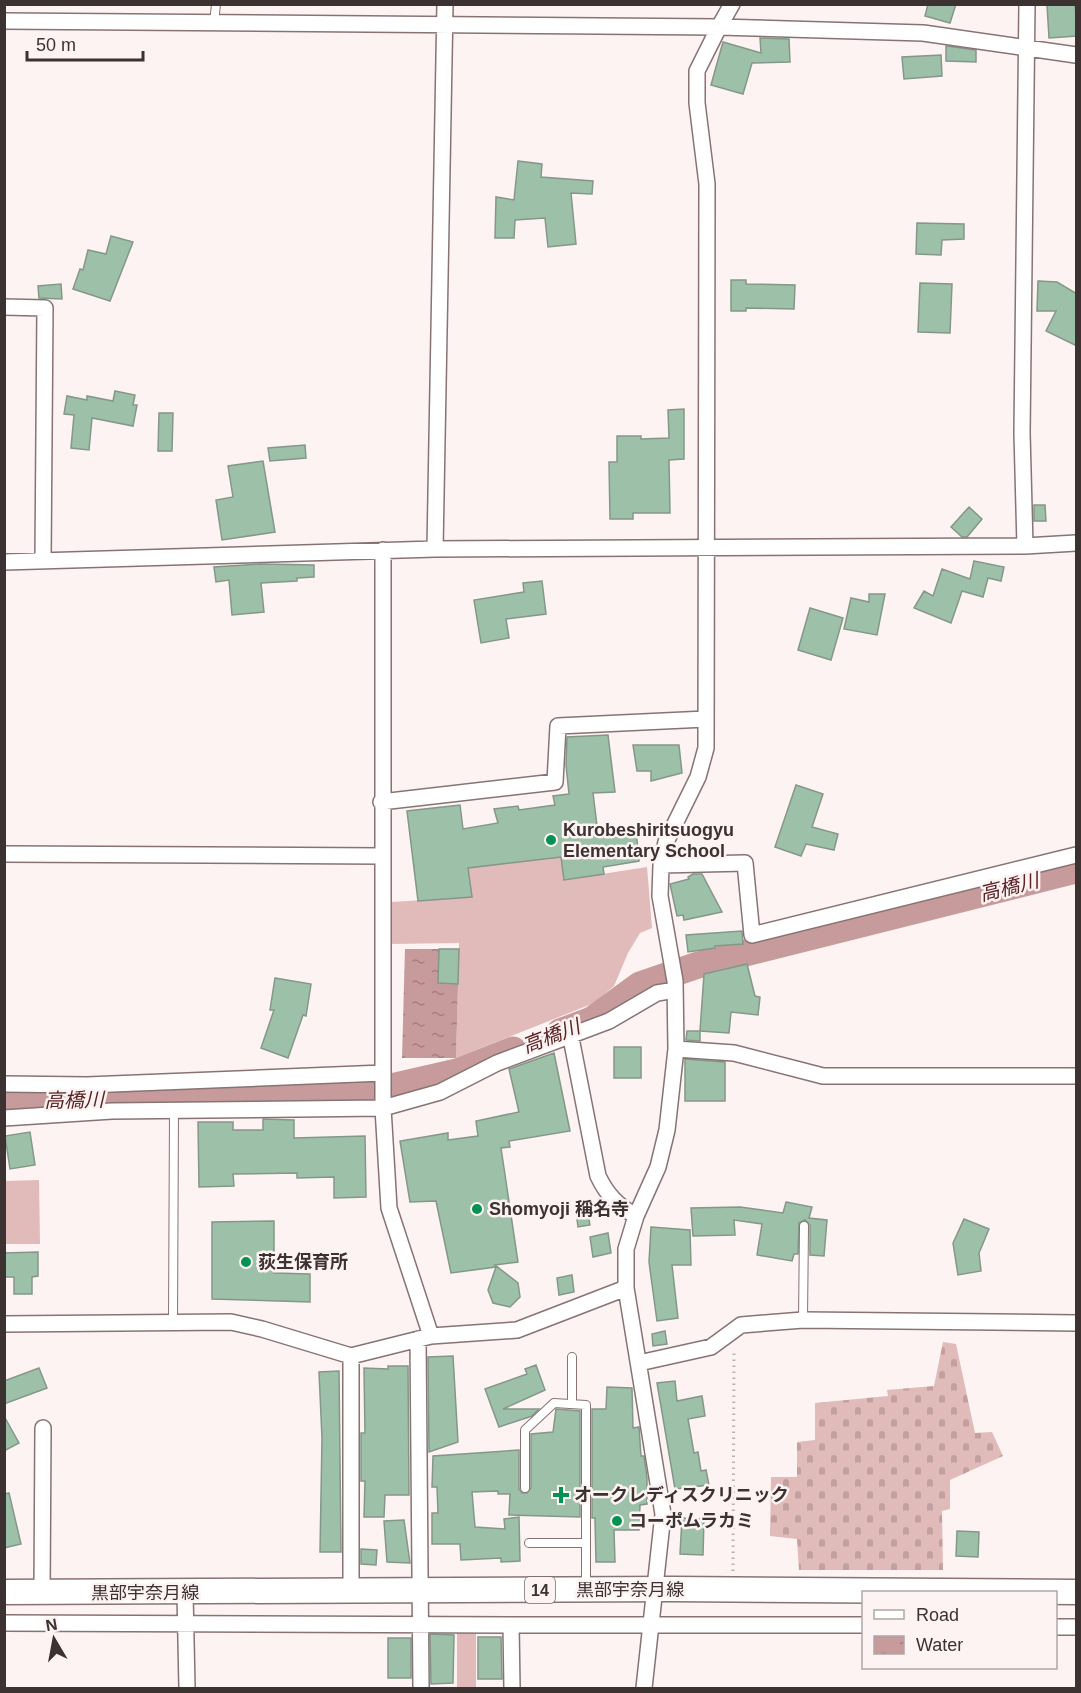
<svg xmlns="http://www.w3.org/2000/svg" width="1081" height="1693" viewBox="0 0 1081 1693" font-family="Arial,'Noto Sans JP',sans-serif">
<defs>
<pattern id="cemetery-stones" width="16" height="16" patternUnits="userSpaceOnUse" patternTransform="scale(1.5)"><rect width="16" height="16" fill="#e1baba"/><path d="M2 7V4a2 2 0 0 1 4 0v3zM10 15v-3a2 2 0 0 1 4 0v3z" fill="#c2a0a0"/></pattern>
<pattern id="water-ripples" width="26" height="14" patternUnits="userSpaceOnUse" patternTransform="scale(1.5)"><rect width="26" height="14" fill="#c79b9b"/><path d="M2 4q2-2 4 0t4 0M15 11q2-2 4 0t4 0" fill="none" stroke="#a37f7f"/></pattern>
</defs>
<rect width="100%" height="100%" fill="#fcf3f2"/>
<path fill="url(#cemetery-stones)" d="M943,1342l13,2 19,89 17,-1 11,24 -53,24v29l-8,2 1,59h-144l-2,-31 -27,-3 1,-59h26v-35l18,-2v-37l73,-7 -1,-6 47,-4z"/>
<path fill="#e1baba" d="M561,857l3,23 83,-13 5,61 -12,5 -12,20 -14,33 -20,17 -138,55 3,-115 -70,1 3,-42 80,-5 -4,-29z
M39,1180l1,64h-35v-63z
M457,1631l19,1v56h-19z"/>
<path fill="url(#water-ripples)" d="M405,949h54l-3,109h-54z"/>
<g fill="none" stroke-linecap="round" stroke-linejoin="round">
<path stroke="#c79b9b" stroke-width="27" d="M560,1032l32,-12 48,-35 58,-20 378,-95
M4,1101l357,-7 96,-22 56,-22"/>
</g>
<path fill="#9dc1a8" stroke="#85968a" stroke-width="1.5" d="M928,4h28l-6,19 -25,-7z
M1075,4l2,32 -28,2 -2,-33z
M760,38l29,1 1,23 -38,1 -9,31 -32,-9 12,-43 38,11z
M946,46l30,4v12l-30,-1z
M941,55l1,21 -38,3 -2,-22z
M518,161l24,3 -1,13 52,4 -1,13 -21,-1 5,51 -28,3 -3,-29 -30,2 -1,18h-19l1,-41 18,3z
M917,223l47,1v15l-22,1 -1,15 -25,-1z
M111,236l22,6 -23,59 -37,-12 7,-20 3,1 5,-20 18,4z
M731,280h15v4l49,1 -1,24 -48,-1v3h-15z
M1038,281l19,1 20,12v52l-31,-15 10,-20h-19z
M920,283l32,1 -2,49 -32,-1z
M61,284l1,15 -23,-1 -1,-12z
M115,391l20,4 -2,10h4l-4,21 -41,-8 -3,32 -18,-2 3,-33 -10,-1 3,-18 20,4v-4l26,5z
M684,409v50l-15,1 1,53h-37v6h-23l-1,-57h8v-26h24v3l28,-1 -1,-28z
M159,413h14l-1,38h-14z
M305,445l1,13 -36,3 -2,-13z
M263,461l12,71 -53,8 -6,-40 17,-3 -5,-31z
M1034,505h11l1,16h-12z
M969,507l13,12 -15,18h-5l-11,-10z
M974,561l30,6 -3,14 -13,-3 -5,19 -21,-6 -11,32 -37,-15 10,-17 9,5 9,-27 28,10z
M260,564l54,1v12l-17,1v3l-36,2 3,29 -32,3 -3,-35 -13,2 -2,-15z
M542,581l4,33 -40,5 3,19 -28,5 -7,-43 50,-8 -1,-9z
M869,594h16l-8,41 -33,-6 7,-31 18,4z
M810,608l33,10 -12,42 -33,-10z
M608,735l7,57 -22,1 5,41 38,-5 3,32 -36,6 1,7 -40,6 -3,-23 -93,11 4,29 -54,4 -11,-90 53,-6 3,24 35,-6 -4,-14 24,-3 1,4 36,-5 -2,-9 16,-2 -3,-29 1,-28z
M633,745h46l3,28 -31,8v-10h-14z
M796,785l27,9 -11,33 26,7 -4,16 -28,-6 -5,12 -26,-9z
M693,874h9l20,38 -38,8 -1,-5 -6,1 -7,-32 19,-5 -1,-2z
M742,931l1,13 -28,2v2l-27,4 -2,-17z
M439,949h20l-1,35 -20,-1z
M747,964l8,32 5,1 -2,18 -27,-3 -2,21 -29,-2 4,-57z
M275,978l36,6 -5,32 -3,-1 -15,43 -27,-10 13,-38h-4z
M687,1031h13v10l-14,-1z
M614,1047h27v31h-27z
M554,1053l16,78 -61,10 1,6 -9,1 17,114 -23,3 23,18 2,14 -10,10 -17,-4 -5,-13 8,-23 -45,6 -15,-72 -26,1 -10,-61 48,-8v7l30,-4 -2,-15 43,-9 -10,-43z
M685,1059l40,3v39h-40z
M263,1119l31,1v18l71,-2 1,61 -32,1v-21l-37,1v-5l-64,1 1,12 -35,1 -1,-65h35v8h30z
M30,1132l5,33 -25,4 -5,-33z
M786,1202l26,5 -3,11 18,2 -3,36 -14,-1v-30l-5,-5 -6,3 -1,31h-4l-2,7 -35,-6 5,-31 -28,-4 1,15 -42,1 -2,-28 49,-1 43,6z
M586,1203l4,22 -12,2 -3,-23z
M964,1219l25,10 -10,24 2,18 -23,4 -5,-32z
M274,1221v52l36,1v28l-98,-3v-77z
M651,1227l39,3 1,35h-19l6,53 -21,3 -8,-59z
M608,1233l3,20 -18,4 -3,-20z
M38,1252v24l-6,1v17h-18v-17h-10v-24z
M572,1275l2,17 -15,3 -2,-17z
M665,1331l2,13 -14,2 -1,-12z
M453,1356l5,86 -29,10 -1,-95z
M536,1365l9,25 -42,19h36l-7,7 -33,11 -14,-38 42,-15 -2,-5z
M388,1366h20l1,129h-24l-1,22h-20l1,-36h-4v-48h4l-1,-65 24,1z
M39,1368l8,20 -43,16v-23z
M339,1371l2,181h-21l2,-114 -3,-66z
M675,1381l2,20 25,-5 3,20 -17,3 6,34 4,-1 3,19 5,-1 3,15 -34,4 -18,-106z
M607,1387l25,1 1,40 6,-1 2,29h3l3,22v26l-7,1 -1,25h-25l1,32h-19l-1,-44h-3v-109h14z
M556,1409l24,2v106l-71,-2 1,-21h-12v-3l-26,1 3,35 30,2 -1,-10 15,-2 1,44 -19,1v-4l-40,2 -1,-16h-28v-31h6l-1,-26h-5l1,-31 86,-6v39l3,4h5l4,-5v-54l22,-2z
M4,1416l15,27 -15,8z
M9,1493l12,51 -17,4v-54z
M682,1518l22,1 -1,36 -23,-1z
M404,1520l6,43 -23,-1 -3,-41z
M957,1531l22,1 -1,25 -22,-1z
M361,1549l16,1 -1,15 -15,-1z
M430,1634l24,1 -1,48 -22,1z
M478,1637h23l1,42h-24z
M388,1638h23v40h-23z"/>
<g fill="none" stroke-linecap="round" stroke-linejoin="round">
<g stroke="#887373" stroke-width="10">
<path id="service" d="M214,23l2,-19
M803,1320l1,-94
M173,1323l1,-212
M572,1404v-47
M525,1488v-58l29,-27 32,2v138
M529,1543h57v42"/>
</g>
<g stroke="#887373" stroke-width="18">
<path id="minor" d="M4,21l715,6 13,-23
M4,307l41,1 -2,252
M1025,546l-3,-113 5,-429
M435,549l10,-545
M383,550v558l6,100 42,128
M4,562l431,-13 590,-3 51,-3
M381,802l174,-20 3,-56 148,-7
M4,854l377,2
M661,865l84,-2 7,72 324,-80
M571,1038l27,138c9,19 20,30 38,40
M676,1049l58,4 89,23h253
M4,1084l83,1 296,-12
M4,1118l108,-7 271,-3 57,-16 57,-29 112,-42 48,-28 18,-3
M4,1324l227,-2 31,7 89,27 80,-20 86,-6 109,-42
M418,1339l3,349
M639,1363l72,-16 30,-22 62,-5 273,3
M42,1592l1,-164
M351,1592v-236
M185,1593l2,95
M4,1623l507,2 1,63
M511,1625h353
M1056,1627h20
M644,1688l19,-174 -37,-226v-39l10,-33 22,-49 9,-37 9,-81 -1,-68 -15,-85 1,-31 5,-23 32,-65 8,-29 1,-564 -10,-81v-32l22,-44 204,6 153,22"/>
</g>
<g stroke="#887373" stroke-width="27">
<path id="primary" d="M4,1592l668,-3 404,3"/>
</g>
<path stroke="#bab1b0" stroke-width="3" stroke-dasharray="1.5 4.5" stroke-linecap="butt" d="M733,1571l1,-221"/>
<use href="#service" stroke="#fff" stroke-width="8"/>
<use href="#minor" stroke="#fff" stroke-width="15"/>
<use href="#primary" stroke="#fff" stroke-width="24"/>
</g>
<g fill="#039252" stroke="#fcf3f2" stroke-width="2">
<circle cx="551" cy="840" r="6"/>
<circle cx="477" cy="1209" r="6"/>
<circle cx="246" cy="1262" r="6"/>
<path d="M558 1486h6v6h6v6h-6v6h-6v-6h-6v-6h6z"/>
<circle cx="617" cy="1521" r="6"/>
</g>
<g text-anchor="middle" stroke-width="5" stroke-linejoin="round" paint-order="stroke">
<rect fill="#fcf3f2" stroke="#766c6c" stroke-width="1.5" x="525" y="1577" width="30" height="26" rx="4.5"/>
<g font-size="16" font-weight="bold" fill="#3c3232">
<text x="540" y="1596">14</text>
</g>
<g font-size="18" font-weight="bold" fill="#3c3232" stroke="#fcf3f2" text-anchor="start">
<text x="563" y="836">Kurobeshiritsuogyu<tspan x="563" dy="21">Elementary School</tspan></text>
<text x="489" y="1215">Shomyoji 稱名寺</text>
<text x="258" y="1268">荻生保育所</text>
<text x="574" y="1501">オークレディスクリニック</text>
<text x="629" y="1527">コーポムラカミ</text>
</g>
<g font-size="18" fill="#3c3232" stroke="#fcf3f2">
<text x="630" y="1596">黒部宇奈月線</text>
<text x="145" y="1599">黒部宇奈月線</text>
</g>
<g font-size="20" font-style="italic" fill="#5a2225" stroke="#fcf3f2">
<text transform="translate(1009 887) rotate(-14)" y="7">高橋川</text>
<text transform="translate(551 1036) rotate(-21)" y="7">高橋川</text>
<text transform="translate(74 1100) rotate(-1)" y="7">高橋川</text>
</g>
</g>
<rect width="1081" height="1693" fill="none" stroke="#3c3232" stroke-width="12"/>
<rect x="862" y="1591" width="195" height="78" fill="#fcf3f2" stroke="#afa6a5" stroke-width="1.5"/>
<rect x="874" y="1610" width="30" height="9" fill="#ffffff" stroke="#afa6a5" stroke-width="1.5"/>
<text x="916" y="1621" font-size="18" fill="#3c3232">Road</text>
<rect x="874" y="1636" width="30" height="18" fill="url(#water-ripples)" stroke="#afa6a5" stroke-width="1.5"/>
<text x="916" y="1651" font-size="18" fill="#3c3232">Water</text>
<g transform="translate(54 1639) rotate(350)" stroke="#fcf3f2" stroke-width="4.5" paint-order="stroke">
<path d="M0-4.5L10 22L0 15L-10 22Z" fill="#3c3232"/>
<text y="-9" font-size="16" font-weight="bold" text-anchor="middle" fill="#3c3232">N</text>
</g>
<path d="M27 51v9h116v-9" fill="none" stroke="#3c3232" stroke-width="3"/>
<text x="36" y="51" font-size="18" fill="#3c3232" stroke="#fcf3f2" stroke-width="4.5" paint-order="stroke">50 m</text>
</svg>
